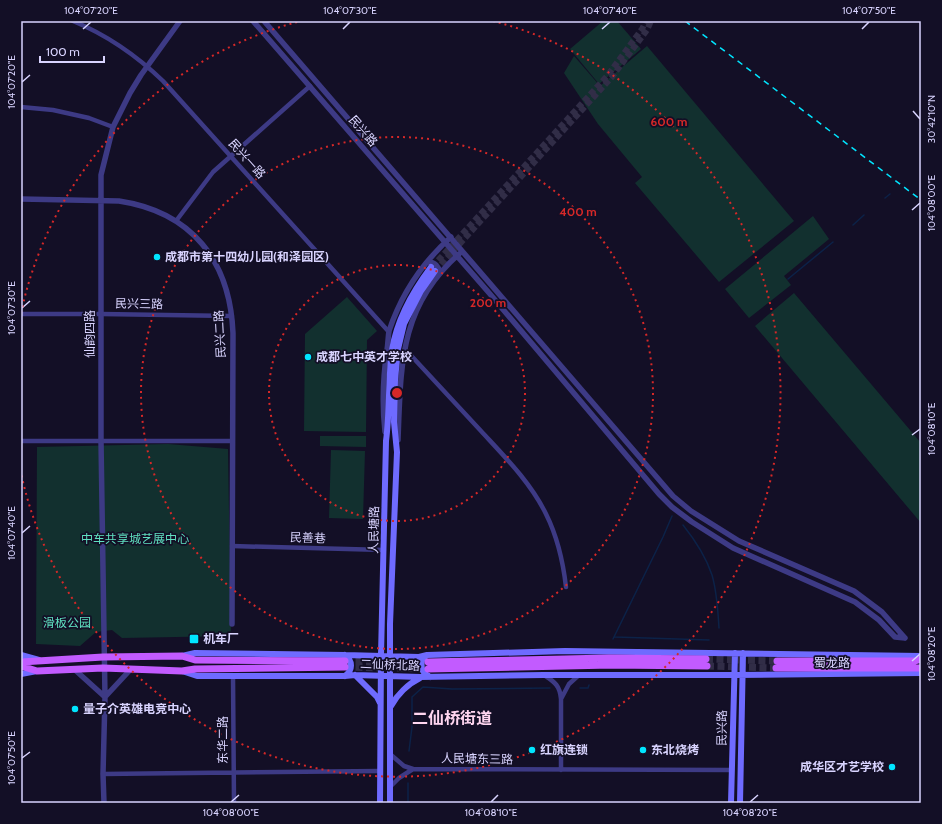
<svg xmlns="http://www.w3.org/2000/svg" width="942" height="824" viewBox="0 0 942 824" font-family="Cabin,'Noto Sans SC',sans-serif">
<rect width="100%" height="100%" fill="#130f26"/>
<path fill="#12302f" d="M603,21h14l24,28 -42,35 -29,-35z
M647,46l147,175 -75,61 -84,-99 7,-6 -44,-53 -34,-51 10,-17 26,30z
M813,216l16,23 -45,37 7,9 -42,33 -24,-29z
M794,293l127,150v80l-166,-197z
M347,297l30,34 -10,9 -1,92 -62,-1 1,-97z
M320,436h46v11l-46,-1z
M168,444l60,5 3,187 -109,2 -10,-8 -16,2 -16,14 -44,-2 1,-197z
M331,450l34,1 -2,68 -34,-1z"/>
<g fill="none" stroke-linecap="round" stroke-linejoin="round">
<path stroke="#0c2248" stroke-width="1.5" d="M885,198l5,-4
M853,225l11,-10
M788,279l45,-37
M683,525c12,15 23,32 29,50 5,17 6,36 7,53
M615,637l94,3
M613,639l50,-102 9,-21
M580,688h8l1,-3
M409,751l3,-24v-30l11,-10 29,2 98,-1
M408,803v-20"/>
<path stroke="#312d47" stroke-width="6" stroke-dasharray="6 3" stroke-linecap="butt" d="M432,267l175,-191 35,-47 4,-8
M435,271l177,-194 35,-47 4,-9"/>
<path stroke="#312d47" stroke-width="7" stroke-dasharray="7 3.5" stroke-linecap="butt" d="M706,659l71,2
M345,661l83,1
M707,666l69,2
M345,667l82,2"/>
<path stroke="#3d3a85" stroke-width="4.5" d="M73,21c34,14 64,35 90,60l226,251
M21,107l32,3 36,8 24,9
M176,221l37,-49 97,-86
M21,314h80l131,2
M405,349c25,27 51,55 76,82 24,26 50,52 65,83 12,24 17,47 20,73
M21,441h211
M232,546l152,4
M544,675c11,7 16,11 17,24l8,-15 10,-9
M233,676l1,127
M561,699v71
M390,754l14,12 9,3 -14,9 -9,9
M413,769l319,1
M103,774l277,-3"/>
<path stroke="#3d3a85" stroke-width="5.5" d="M253,21l237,273 169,200 13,13 20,15 41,26 122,54 24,18 16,17 10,1
M264,21l409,475 18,15 48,30 115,50 28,21 23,26
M21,199l98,2c73,11 111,60 114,132l-1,291
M428,262c7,0 11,5 12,11
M385,432c-3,-27 -2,-55 2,-82 1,-6 1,-13 2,-19 12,-36 34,-69 62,-94
M398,440c3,-75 1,-133 61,-186
M74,669l31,28 25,-27
M104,803l-1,-29 2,-77 -4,-256v-266l12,-48 17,-34 11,-18 39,-54"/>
<path stroke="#6f6bff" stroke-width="6" d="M21,655l18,5
M182,656l13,-3 150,2 74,2 8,-2 138,-4 356,5
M426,656l-4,4c-2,9 1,13 8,17
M182,671l15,5h148l10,-1 65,2 124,-2h190l187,-2
M21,674l16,-3
M355,675l22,22 3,6
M345,676c8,-6 8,-15 0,-21
M391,706c6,-11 17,-22 29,-28
M380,803l1,-148 5,-214c4,-30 2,-61 6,-91 5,-31 21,-59 39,-83
M390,803v-179l7,-172 -3,-30 1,-42 3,-31 6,-25 17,-33 14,-20
M731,803l4,-150
M740,803l3,-150"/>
<path stroke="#c25bff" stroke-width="7" d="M777,661h138l6,-2
M21,662l82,-5 79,-1 13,4 150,1
M428,662l181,-4 97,1
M21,666l16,5 66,-3 79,3 13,-2 150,-2
M776,668h145
M428,669l183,-4 96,1"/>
<path stroke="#00e5ff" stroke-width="1.5" stroke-dasharray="6 5" stroke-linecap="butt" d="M685,21l236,179"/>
</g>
<path fill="none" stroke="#d9d4ff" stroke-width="1.5" d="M83,29l8,-7M343,29l7,-7M602,29l8,-7M862,29l7,-7M22,82l8,-7M913,111l7,8M912,210l8,-7M22,308l8,-7M912,435l8,-6M22,533l8,-7M912,661l8,-7M22,758l8,-6M231,802l8,-7M491,802l7,-7M750,802l8,-7"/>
<g fill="none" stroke="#d62828" stroke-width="2" stroke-dasharray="2 4">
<circle cx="397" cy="393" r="128"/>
<circle cx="397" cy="393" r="256"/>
<path d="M21 313A384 384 0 0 1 301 21M493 21A384 384 0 1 1 21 473"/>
</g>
<g fill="#00e5ff" stroke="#130f26" stroke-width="1.5">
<circle cx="157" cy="257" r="4"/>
<circle cx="308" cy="357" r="4"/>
<rect x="189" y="634" width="10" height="10" rx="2"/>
<circle cx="75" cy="709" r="4"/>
<circle cx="532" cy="750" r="4"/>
<circle cx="643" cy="750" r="4"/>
<circle cx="892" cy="767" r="4"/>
</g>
<g text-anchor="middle" stroke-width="3.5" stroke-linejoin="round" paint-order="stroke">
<g font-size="12" fill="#d9d4ff" stroke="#130f26">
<text transform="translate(363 131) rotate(49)" y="4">民兴路</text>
<text transform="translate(247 159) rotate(48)" y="4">民兴一路</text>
<text transform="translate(139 304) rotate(1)" y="4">民兴三路</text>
<text transform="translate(90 334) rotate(-90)" y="4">仙韵四路</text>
<text transform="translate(220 334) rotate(-93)" y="4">民兴二路</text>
<text transform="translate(374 530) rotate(-89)" y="4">人民塘路</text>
<text transform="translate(308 538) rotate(2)" y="4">民善巷</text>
<text x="832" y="667">蜀龙路</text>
<text transform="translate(390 665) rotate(2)" y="4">二仙桥北路</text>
<text transform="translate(722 728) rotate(-89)" y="4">民兴路</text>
<text transform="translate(223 740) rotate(-90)" y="4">东华二路</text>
<text transform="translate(477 759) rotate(1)" y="4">人民塘东三路</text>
</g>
<g font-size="12" font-weight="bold" fill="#d9d4ff" stroke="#130f26" text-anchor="start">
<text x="165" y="261">成都市第十四幼儿园(和泽园区)</text>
<text x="316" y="361">成都七中英才学校</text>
<text x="203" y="643">机车厂</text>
<text x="83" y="713">量子介英雄电竞中心</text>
<text x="540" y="754">红旗连锁</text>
<text x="651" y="754">东北烧烤</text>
<text x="884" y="771" text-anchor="end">成华区才艺学校</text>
</g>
<g font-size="12" fill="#5fe0c0" stroke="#130f26">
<text x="135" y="543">中车共享城艺展中心</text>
<text x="67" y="627">滑板公园</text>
</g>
<g font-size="16" font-weight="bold" fill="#ffd6f0" stroke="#130f26">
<text x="452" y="724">二仙桥街道</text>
</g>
</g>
<circle cx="397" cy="393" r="6" fill="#d62828" stroke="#130f26" stroke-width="2"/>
<g font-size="12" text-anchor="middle" font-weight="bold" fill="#d62828" stroke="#130f26" stroke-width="3.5" stroke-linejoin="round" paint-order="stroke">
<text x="669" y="126">600 m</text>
<text x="578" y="216">400 m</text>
<text x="488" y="307">200 m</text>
</g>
<rect width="942" height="824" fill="none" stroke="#130f26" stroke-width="44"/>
<path d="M40 56v6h64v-6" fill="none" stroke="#d9d4ff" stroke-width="2"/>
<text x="46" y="56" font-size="12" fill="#d9d4ff" stroke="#130f26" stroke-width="3" paint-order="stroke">100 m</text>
<rect x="22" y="22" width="898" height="780" fill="none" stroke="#d9d4ff" stroke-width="1.5"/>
<g font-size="10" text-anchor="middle" fill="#d9d4ff">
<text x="91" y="14">104°07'20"E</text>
<text x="350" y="14">104°07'30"E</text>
<text x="610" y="14">104°07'40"E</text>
<text x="869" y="14">104°07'50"E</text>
<text transform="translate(11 82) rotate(-90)" y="4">104°07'20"E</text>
<text transform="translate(931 119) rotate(-90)" y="4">30°42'10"N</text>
<text transform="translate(931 203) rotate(-90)" y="4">104°08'00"E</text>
<text transform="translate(11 308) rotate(-90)" y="4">104°07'30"E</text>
<text transform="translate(931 429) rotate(-90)" y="4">104°08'10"E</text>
<text transform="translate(11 533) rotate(-90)" y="4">104°07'40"E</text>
<text transform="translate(931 654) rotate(-90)" y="4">104°08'20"E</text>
<text transform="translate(11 758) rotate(-90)" y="4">104°07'50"E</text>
<text x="231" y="816">104°08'00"E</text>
<text x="491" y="816">104°08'10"E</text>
<text x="750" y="816">104°08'20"E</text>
</g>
</svg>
